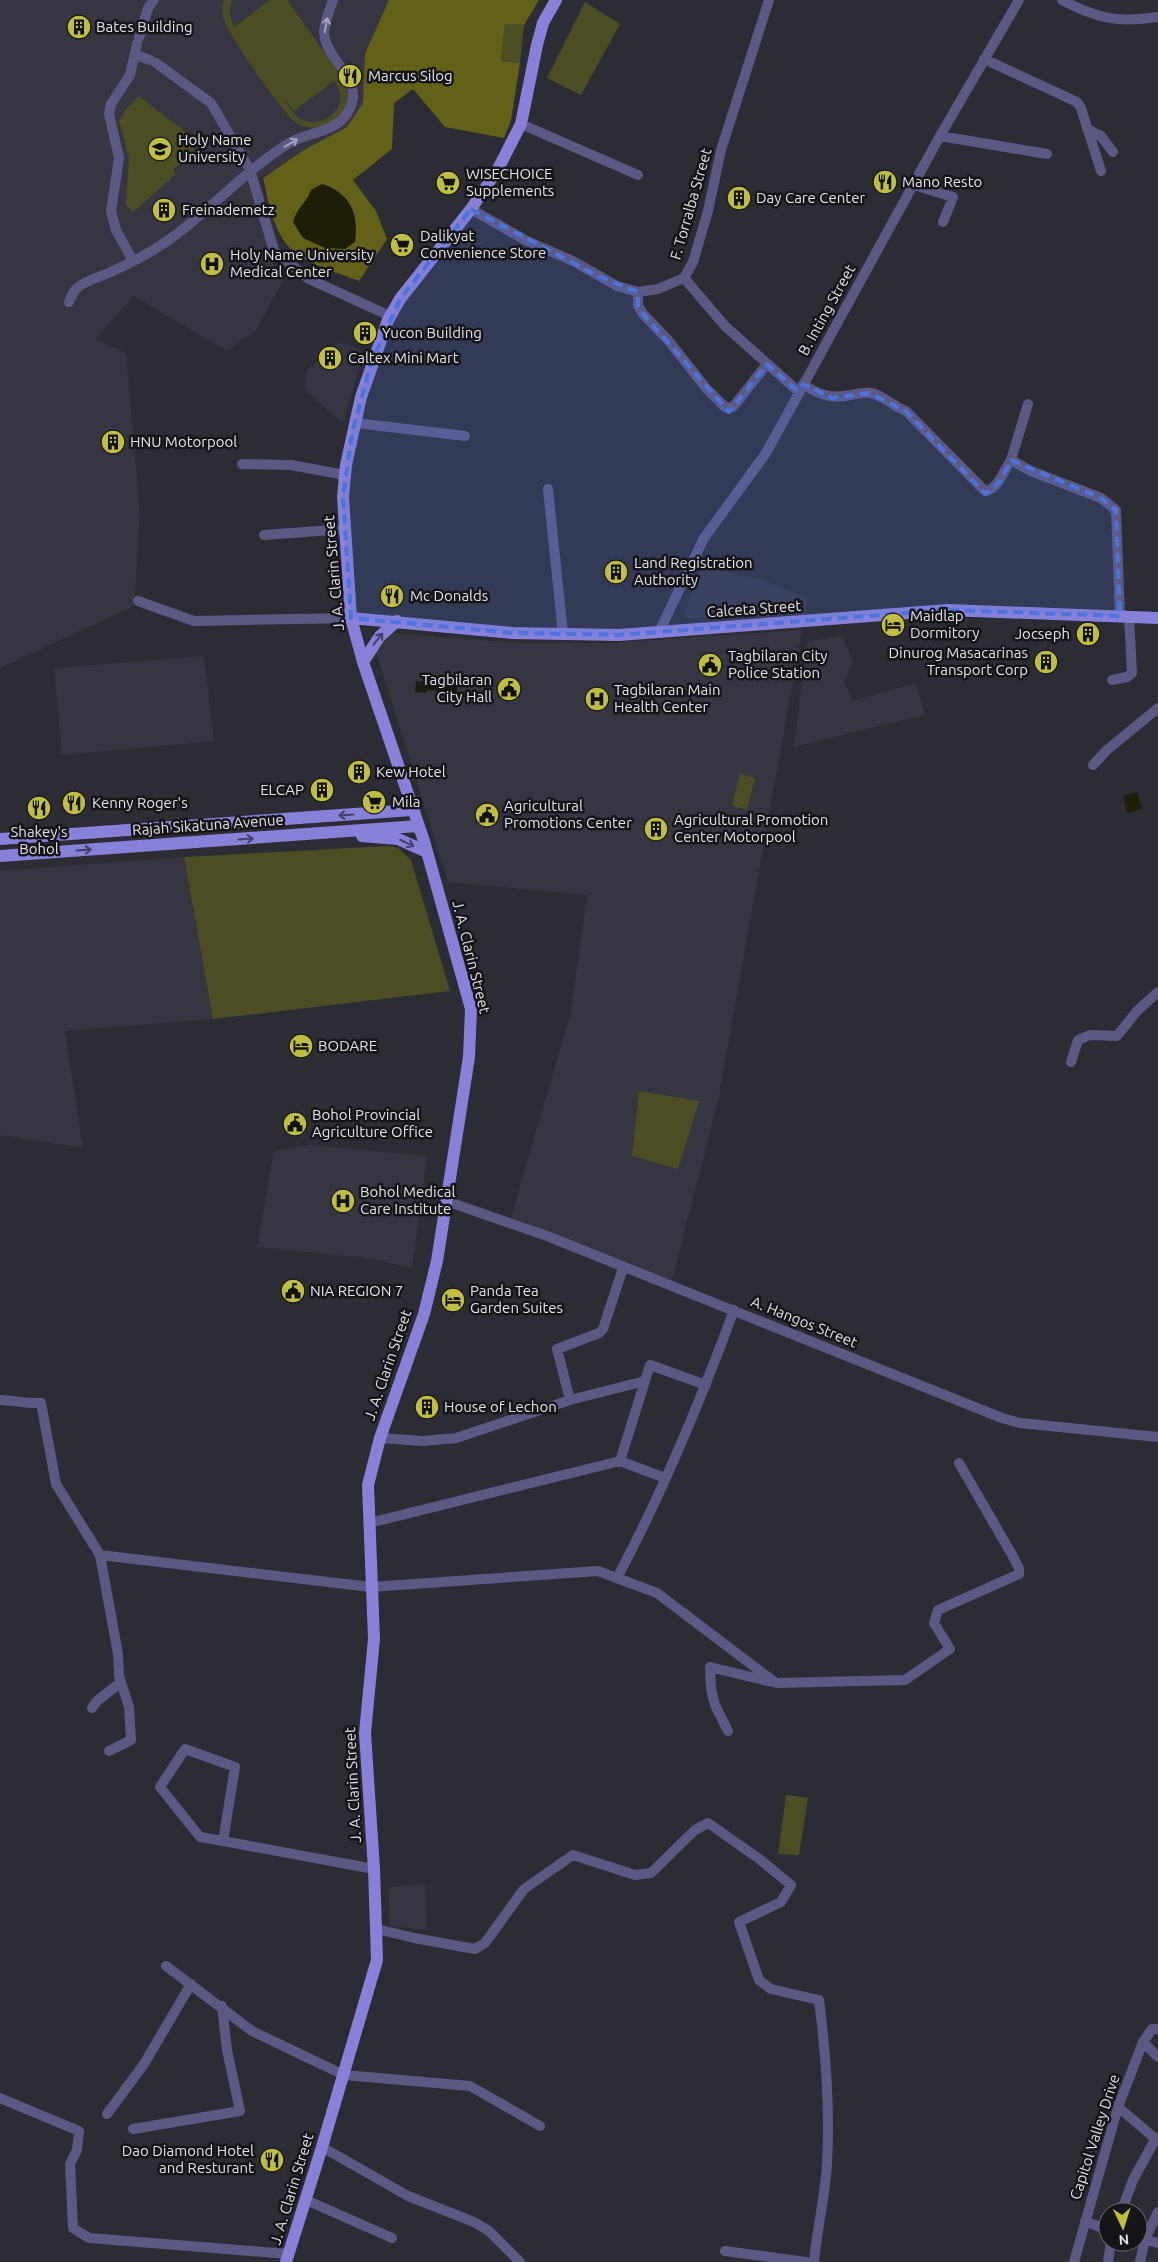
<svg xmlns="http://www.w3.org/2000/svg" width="1158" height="2262" viewBox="0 0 1158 2262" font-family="Ubuntu,sans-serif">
<rect width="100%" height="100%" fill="#2c2c34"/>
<path fill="#363542" d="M0,0h403l-49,134 -94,43 6,28 14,41 -15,8 20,23 -29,53 -29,21 -93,-55 -39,43 31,14 14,161 -6,92 -134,62z
M341,342l23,10 -21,71 -38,-33 1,-19z
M702,566l56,13 50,18 -3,18 -123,3z
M802,630l-84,471 -46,180 -161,-64 59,-202 17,-120 -139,-13 -72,-230 14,-19 131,10h87z
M842,636l11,27 -9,19 9,19 63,-18 9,32 -131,32 13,-106z
M204,656l10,85 -152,14 -8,-87z
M184,857l29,162 -148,12 18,117 -83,-13v-264z
M310,1145l117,11 -15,112 -45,-10 -110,-11 17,-96z
M425,1884l2,46 -37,-4 -2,-39z"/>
<path fill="#4d4d23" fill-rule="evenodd" d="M224,0h8l-3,12 5,15 36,-27h17c13,19 56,74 60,92 2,12 -5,27 -16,32 -11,4 -23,6 -33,0 -12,-6 -68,-87 -73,-102 -3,-7 -3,-15 -1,-22zM334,81c20,23 -11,52 -35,37 -7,-5 -12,-15 -17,-22l12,15z
M585,2l35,22 -39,71 -34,-17z
M505,24l19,1 -4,38 -19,-2z
M139,96l44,34 13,24 -23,15 3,5 -43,38 -7,-7 3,-48 -10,-36 8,-13z
M740,774l15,4 -8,32 -15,-4z
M389,846l9,2 13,12 39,131 -237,28 -29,-162z
M639,1091l60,10 -21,68 -46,-13z
M786,1795l22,3 -9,57 -21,-1z"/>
<path fill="#626117" d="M389,0h150l-15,25 -19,-1 -4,37 19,2 -9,57 -7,18 -59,-11 -32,-38 -19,14 -2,46 -39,31 23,31 11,28 -28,42c-22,-9 -53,-16 -70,-34 -16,-17 -21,-48 -26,-69l41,-28 43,-23 16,-24 2,-49z"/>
<path fill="#1e1d07" d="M322,184c29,9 37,31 33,58l-10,7 -20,-1 -22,-10 -10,-16c5,-16 12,-17 18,-32z
M416,681l11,1v2l30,2v6l-30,-2 -1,3 -11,-1z
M1137,792l5,17 -15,4 -4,-17z"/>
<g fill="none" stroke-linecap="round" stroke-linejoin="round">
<path stroke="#5b5984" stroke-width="10" d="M1062,0c36,19 56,23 96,17
M139,38l9,-30 6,-8
M136,55l14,5
M984,59l93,43 4,6 20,63
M156,63l55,40 39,67 24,81 35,28 81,37
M521,124l117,51
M1087,129l14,7 12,16
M940,136l107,18
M914,185l39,12 -10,25
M471,209l56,32 46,20 44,25 21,6 20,-3 26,-11 9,-16 15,-51 13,-61 48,-150
M133,261l-17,-31 -5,-19 8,-53 -10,-44 2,-10 19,-29 7,-31
M684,278l41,48 73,65
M638,292v14l6,9 24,25 38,48 20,20 7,-1 34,-43
M69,302c2,-5 4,-10 7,-13 9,-9 24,-12 35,-17 15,-7 32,-15 47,-25 47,-30 83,-74 131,-104 18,-11 47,-10 59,-31 19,-32 -22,-50 -24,-79 0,-11 6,-23 9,-33
M803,384c16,11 28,15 48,11 6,-1 13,-3 20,-2 12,2 23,14 35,18l79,80c14,-2 19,-22 26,-31l20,11 70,27 15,12 4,106
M356,423l109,13
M1011,460l17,-56
M242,464l49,1 54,10
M548,489l15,145
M264,535l82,-6
M138,601l56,20 157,-3
M659,632l45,-94 62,-85 174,-317 79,-136
M1112,680l15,-3 5,-4 -3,-57
M1093,765l14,-15 51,-42
M1071,1062l7,-22 12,-5 27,1 20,-25 21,-19
M446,1201l101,35 455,182 18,5 138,14
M0,1400c15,0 26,4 41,3l15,81 44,71 271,32 227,-16 59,22 119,90 129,-3 45,-31 -16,-26 4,-13 81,-36v-6l-8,-15 -52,-90
M570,1400l75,-19
M380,1438l43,3 33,-3 114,-38 -13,-51 42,-16 4,-4 20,-61
M620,1461l30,-96 56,20
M369,1523l251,-62 45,17
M100,1555l18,99 1,22 10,31 2,33 -22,11
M617,1578c46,-86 83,-176 117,-268
M92,1708l5,-7 24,-19
M728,1731l-13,-26 -4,-16 -1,-22 62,15
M223,1841l12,-74 -50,-18 -25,38 40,50 23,4 151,28
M377,1929l37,9 61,11 10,-6 39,-54 49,-34 62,20 16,-2 44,-43 13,-7 50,35 33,27 -10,17 -42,20 20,58 12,9 48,11c7,54 11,109 8,164 -2,33 -10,65 -13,98
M166,1966l86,65 92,44 126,11 70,40
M1143,2042l15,15
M0,2098l79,33 -2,19 -7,14 3,64 16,10 200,16
M1118,2107l40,34
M107,2114l37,-50 47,-80
M133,2129l107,-18 -13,-61 -5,-44
M322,2147l86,49 66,26 15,9 31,31
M306,2200l86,38
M1121,2212l12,-32 23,-42
M1085,2221l23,9
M1138,2238l20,5
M725,2251l81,11
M1074,2262l44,-155 25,-65 9,-13h6
M1108,2262l3,-20
M1140,2262l5,-23 13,-27"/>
<path stroke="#8881d9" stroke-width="12" d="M351,618l161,15 107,2 329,-25 210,8
M363,662l17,-26 17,-15
M362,836l36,3 29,13
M0,839l412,-29
M0,856l418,-30
M286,2262l36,-115 55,-187 -3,-91 -9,-136 9,-94 -6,-154 12,-47 44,-124 13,-53 32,-204 2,-48 -47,-168 -61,-179 -12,-44 -8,-121 3,-32 15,-68 27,-77 12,-21 71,-90 27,-40 23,-45 16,-79 6,-22 13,-23"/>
</g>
<defs><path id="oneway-shaft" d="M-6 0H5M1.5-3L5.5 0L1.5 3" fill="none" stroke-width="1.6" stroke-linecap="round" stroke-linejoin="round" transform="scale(1.25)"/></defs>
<g stroke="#a5a4ba">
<use href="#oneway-shaft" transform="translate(326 25) rotate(-80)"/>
<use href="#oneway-shaft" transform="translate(291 143) rotate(-31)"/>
</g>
<g stroke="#434066">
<use href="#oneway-shaft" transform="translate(378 639) rotate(-51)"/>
<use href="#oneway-shaft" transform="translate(346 815) rotate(176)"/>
<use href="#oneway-shaft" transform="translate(246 839) rotate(-4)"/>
<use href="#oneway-shaft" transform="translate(407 843) rotate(25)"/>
<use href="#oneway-shaft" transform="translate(84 850) rotate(-4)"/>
</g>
<path fill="#4e73dc" fill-opacity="0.2" stroke="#4e73dc" stroke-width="4" stroke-dasharray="10 6" stroke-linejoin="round" d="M471,209l125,66 42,17v14l6,9 85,97 38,-48 31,27 5,-7 29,14 37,-5 37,18 80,83 14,-13 11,-21 90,38 15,12 4,106 -172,-6 -329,25 -107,-2 -161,-15 -8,-121 9,-64 19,-70 29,-64z"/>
<defs>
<g id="building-disc" transform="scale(1.25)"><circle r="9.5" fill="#c0be40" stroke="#151519"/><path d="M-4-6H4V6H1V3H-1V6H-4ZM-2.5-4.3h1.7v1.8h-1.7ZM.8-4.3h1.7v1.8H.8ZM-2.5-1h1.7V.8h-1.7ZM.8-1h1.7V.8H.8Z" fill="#111"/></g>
<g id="restaurant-disc" transform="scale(1.25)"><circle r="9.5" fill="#c0be40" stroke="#151519"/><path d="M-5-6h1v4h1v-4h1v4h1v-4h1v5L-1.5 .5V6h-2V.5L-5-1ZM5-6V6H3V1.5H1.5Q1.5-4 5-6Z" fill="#111"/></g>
<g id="university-disc" transform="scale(1.25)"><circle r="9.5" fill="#c0be40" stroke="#151519"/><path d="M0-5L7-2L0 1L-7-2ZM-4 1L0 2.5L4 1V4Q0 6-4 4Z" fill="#111"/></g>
<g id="supermarket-disc" transform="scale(1.25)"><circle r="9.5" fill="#c0be40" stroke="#151519"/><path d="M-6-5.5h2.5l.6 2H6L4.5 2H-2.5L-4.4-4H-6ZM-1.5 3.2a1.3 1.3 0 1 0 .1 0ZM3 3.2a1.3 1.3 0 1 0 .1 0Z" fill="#111"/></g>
<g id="hospital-disc" transform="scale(1.25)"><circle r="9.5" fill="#c0be40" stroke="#151519"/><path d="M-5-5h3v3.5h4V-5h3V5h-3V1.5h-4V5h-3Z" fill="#111"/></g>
<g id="hotel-disc" transform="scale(1.25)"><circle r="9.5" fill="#c0be40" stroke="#151519"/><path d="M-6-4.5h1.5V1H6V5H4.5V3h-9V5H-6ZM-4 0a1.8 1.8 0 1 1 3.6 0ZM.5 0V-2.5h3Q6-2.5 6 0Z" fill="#111"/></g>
<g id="civic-disc" transform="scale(1.25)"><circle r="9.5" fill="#c0be40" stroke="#151519"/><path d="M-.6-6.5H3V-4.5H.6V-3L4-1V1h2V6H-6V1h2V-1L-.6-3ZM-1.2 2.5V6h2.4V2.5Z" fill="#111"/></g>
</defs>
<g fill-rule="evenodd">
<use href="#building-disc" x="79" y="27"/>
<use href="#restaurant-disc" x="350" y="76"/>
<use href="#university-disc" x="160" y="149"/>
<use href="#restaurant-disc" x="885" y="182"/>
<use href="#supermarket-disc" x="448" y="183"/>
<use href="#building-disc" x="739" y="198"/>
<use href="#building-disc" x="164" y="210"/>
<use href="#supermarket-disc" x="402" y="245"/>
<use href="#hospital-disc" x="212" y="264"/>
<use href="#building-disc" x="365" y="333"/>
<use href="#building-disc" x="330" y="358"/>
<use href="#building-disc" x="113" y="442"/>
<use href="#building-disc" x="616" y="572"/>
<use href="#restaurant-disc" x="392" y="596"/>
<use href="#hotel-disc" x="893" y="625"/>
<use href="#building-disc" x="1088" y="634"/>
<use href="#building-disc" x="1046" y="662"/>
<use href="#civic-disc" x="710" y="665"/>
<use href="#civic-disc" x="509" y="689"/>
<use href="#hospital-disc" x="597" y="699"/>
<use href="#building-disc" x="359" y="772"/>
<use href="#building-disc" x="322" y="790"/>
<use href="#supermarket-disc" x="374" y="802"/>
<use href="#restaurant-disc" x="74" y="803"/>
<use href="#restaurant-disc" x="39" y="808"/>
<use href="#civic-disc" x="487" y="815"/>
<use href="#building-disc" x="656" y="829"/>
<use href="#hotel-disc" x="301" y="1046"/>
<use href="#civic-disc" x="295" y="1124"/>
<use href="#hospital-disc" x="343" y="1201"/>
<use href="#civic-disc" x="293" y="1291"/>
<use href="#hotel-disc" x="453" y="1300"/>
<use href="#building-disc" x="427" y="1407"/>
<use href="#restaurant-disc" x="272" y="2160"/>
</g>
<g text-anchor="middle" stroke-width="5" stroke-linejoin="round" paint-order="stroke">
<g font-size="15" fill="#e1e1e7" stroke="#151519" text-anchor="start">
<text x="96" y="32">Bates Building</text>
<text x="368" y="81">Marcus Silog</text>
<text x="178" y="145">Holy Name<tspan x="178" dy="17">University</tspan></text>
<text x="466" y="179">WISECHOICE<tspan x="466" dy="17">Supplements</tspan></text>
<text x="902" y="187">Mano Resto</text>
<text x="756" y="203">Day Care Center</text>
<text x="182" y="215">Freinademetz</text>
<text x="420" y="241">Dalikyat<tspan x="420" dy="17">Convenience Store</tspan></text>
<text x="230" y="260">Holy Name University<tspan x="230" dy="17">Medical Center</tspan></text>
<text x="382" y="338">Yucon Building</text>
<text x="348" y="363">Caltex Mini Mart</text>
<text x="130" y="447">HNU Motorpool</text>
<text x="634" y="568">Land Registration<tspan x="634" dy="17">Authority</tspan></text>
<text x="410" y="601">Mc Donalds</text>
<text x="910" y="621">Maidlap<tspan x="910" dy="17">Dormitory</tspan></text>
<text x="1070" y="639" text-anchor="end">Jocseph</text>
<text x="1028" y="658" text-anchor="end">Dinurog Masacarinas<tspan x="1028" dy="17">Transport Corp</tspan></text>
<text x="728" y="661">Tagbilaran City<tspan x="728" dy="17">Police Station</tspan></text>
<text x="492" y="685" text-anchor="end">Tagbilaran<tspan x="492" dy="17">City Hall</tspan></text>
<text x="614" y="695">Tagbilaran Main<tspan x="614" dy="17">Health Center</tspan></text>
<text x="376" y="777">Kew Hotel</text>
<text x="304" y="795" text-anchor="end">ELCAP</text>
<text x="392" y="807">Mila</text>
<text x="92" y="808">Kenny Roger's</text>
<text x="504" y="811">Agricultural<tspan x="504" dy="17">Promotions Center</tspan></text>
<text x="674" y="825">Agricultural Promotion<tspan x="674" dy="17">Center Motorpool</tspan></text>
<text x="39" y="837" text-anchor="middle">Shakey's<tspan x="39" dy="17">Bohol</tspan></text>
<text x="318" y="1051">BODARE</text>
<text x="312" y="1120">Bohol Provincial<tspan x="312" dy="17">Agriculture Office</tspan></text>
<text x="360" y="1197">Bohol Medical<tspan x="360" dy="17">Care Institute</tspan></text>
<text x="310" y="1296">NIA REGION 7</text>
<text x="470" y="1296">Panda Tea<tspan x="470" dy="17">Garden Suites</tspan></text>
<text x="444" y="1412">House of Lechon</text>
<text x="254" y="2156" text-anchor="end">Dao Diamond Hotel<tspan x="254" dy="17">and Resturant</tspan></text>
</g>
<g font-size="15" fill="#e1e1e7" stroke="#151519">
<text transform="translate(691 204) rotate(-74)" y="5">F. Torralba Street</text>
<text transform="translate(827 310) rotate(-61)" y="5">B. Inting Street</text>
<text transform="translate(334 573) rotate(-95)" y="5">J. A. Clarin Street</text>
<text transform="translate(754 609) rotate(-4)" y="5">Calceta Street</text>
<text transform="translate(208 825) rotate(-4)" y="5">Rajah Sikatuna Avenue</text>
<text transform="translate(471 957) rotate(76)" y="5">J. A. Clarin Street</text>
<text transform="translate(804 1322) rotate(22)" y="5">A. Hangos Street</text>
<text transform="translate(388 1365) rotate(-71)" y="5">J. A. Clarin Street</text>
<text transform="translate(353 1785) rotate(-93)" y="5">J. A. Clarin Street</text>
<text transform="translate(1095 2137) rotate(-72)" y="5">Capitol Valley Drive</text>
<text transform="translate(292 2189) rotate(-73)" y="5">J. A. Clarin Street</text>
</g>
</g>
<g transform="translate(1123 2227) rotate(176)"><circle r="24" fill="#151519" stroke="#67676b"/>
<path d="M0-4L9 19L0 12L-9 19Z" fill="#c0be40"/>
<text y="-8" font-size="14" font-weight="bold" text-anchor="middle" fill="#e1e1e7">N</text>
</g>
</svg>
